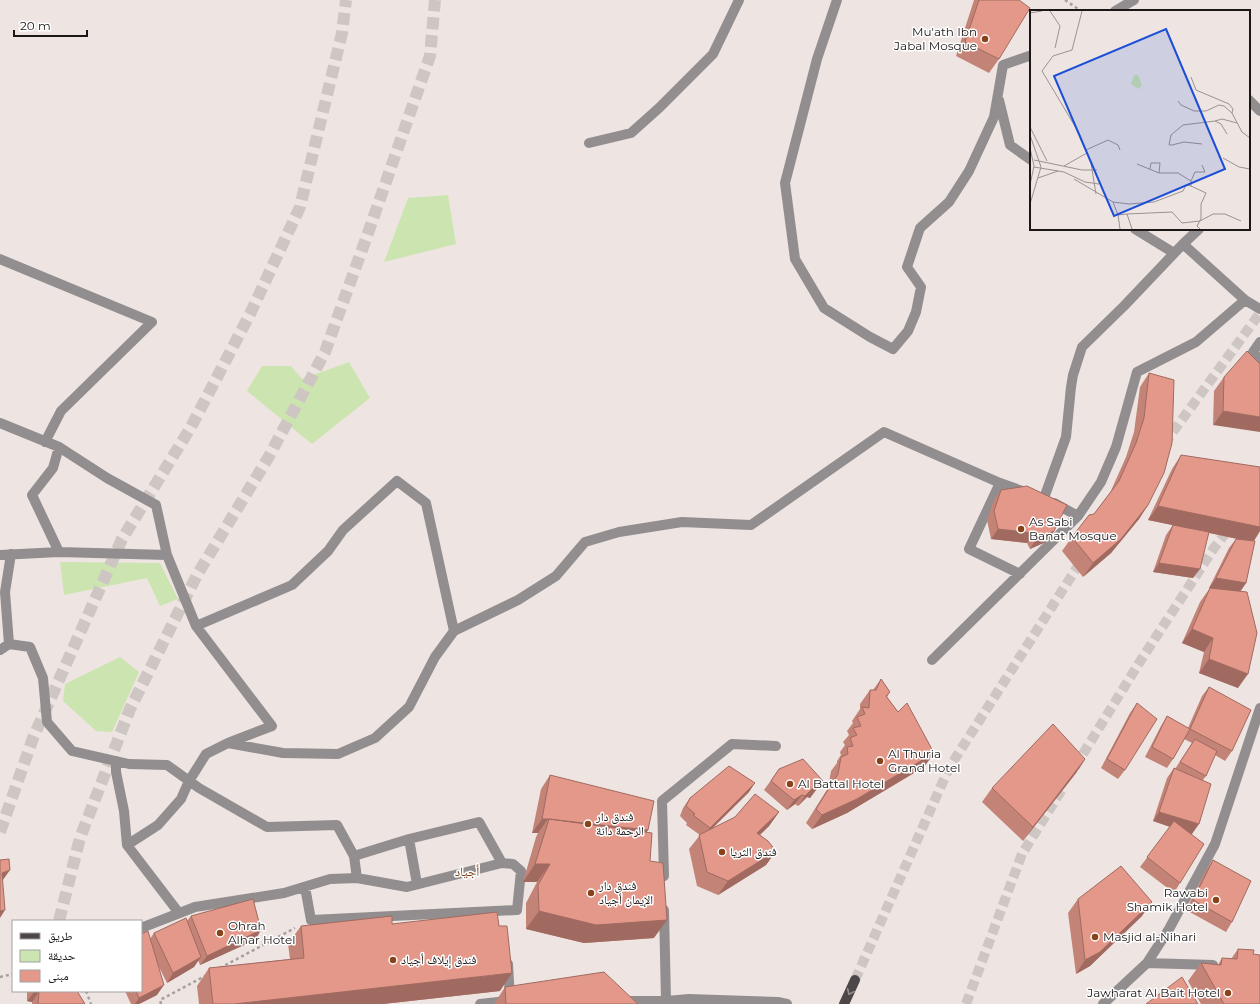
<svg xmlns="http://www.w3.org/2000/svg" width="1260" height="1004" viewBox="0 0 1260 1004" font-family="Montserrat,'Noto Naskh Arabic',sans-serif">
<rect width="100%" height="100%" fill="#eee5e2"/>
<path fill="#cce4b0" d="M448,195l8,49 -72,18 24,-64z
M349,362l21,36 -58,46 -65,-53 15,-25h29l11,13z
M60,562l100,1 18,36 -18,7 -13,-28 -83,17z
M120,657l19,15 -27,60 -16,-1 -33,-30 2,-17z"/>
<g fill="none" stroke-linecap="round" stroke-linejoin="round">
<path stroke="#cec6c3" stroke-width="10" stroke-dasharray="10 5" stroke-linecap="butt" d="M1164,444l96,-131
M1075,767l64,-104 75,-115 18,-23
M855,980l94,-212 134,-210
M966,1004l56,-150 42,-68"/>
<path stroke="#cec6c3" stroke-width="12" stroke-dasharray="12 6" stroke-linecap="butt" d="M0,832l33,-94 89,-199 69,-112 59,-113 50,-107 42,-174 4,-33
M59,921l21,-83 50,-129 67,-134 71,-117 57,-106 42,-116 63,-180 5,-56"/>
<path stroke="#a69f9d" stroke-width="2.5" stroke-dasharray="3 3" stroke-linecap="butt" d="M1065,0l16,11
M220,968l75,-40
M0,977l13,-3
M86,991l5,13
M161,1004l-1,-4 45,-24"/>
<path stroke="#928e8f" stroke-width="10" d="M837,0l-20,59 -32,124 10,76 29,49 46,29 23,12 15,-18 8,-19 5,-25 -14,-20 13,-39 29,-26 20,-31 25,-54 9,-52 26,-9 2,1
M1115,11l19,-11
M999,100l11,45 21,15
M1249,100l11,11
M589,143l42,-10 28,-25 54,-54 26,-54
M1135,229l39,24
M1183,244l62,56
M0,259l152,63 -91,89 -16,31
M1260,342l-7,10 7,8
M0,423l59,24 48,31 49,27 11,50 -108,-3 -59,3
M59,447l-6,21 -21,27 27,57
M1000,483l-31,66 51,25
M1044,498l22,-61 5,-50 2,-12 9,-28 42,-41 59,-62 16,-15
M1054,503l24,13
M167,555l29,71 76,100 -44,17
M196,626l96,-41 36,-34 15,-21 54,-49 29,22 28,128
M9,644l-4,-52 6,-38
M0,650l9,-6 21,3 13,31 4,44 25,29 57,13 38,1 32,23 68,39 70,-2 17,31 3,22
M932,660l146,-144 23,-34 15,-35 21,-75 59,-30 49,-42 15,9
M116,761v11l8,39 3,34 52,68
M409,839l8,45
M127,845l31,-20 23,-26 8,-18 17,-27 22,-11 55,10 55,1 37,-16 34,-31 26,-50 19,-26 64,-31 38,-24 29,-34 34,-10 63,-10 69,3 133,-93 116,51 28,10
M354,856l55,-17 70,-17 23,41
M664,876l-2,-75 70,-57 44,2
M664,910l2,91
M141,928l54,-21 89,-14 46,-14 27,-1 50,9 95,-24 11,1 8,7 -4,39 -206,10 -6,-33
M1147,963l66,2
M508,964l2,36
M621,1001h45l23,-2 89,3 9,2
M480,1004l27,-3
M1103,1004l44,-41 22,-34 46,-85 45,-136"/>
<path stroke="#4e4749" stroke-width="10" d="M844,1004l11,-24"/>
</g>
<path fill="#c48377" d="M974,0h45l-20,59 -10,14 -33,-17z
M1260,364l-47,61 1,-34 10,-14z
M1149,373l-1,132 -9,14 -28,34 -28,24 -21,-26 10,-14 22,-23 16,-21 16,-36 8,-25 6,-45z
M1181,455l79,72v4l-6,10 -8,42 -6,9 -2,96 -39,-15 5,-21 -22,-9 18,-41 10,-14 9,1 -10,-1 20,-40 7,-9h1l-28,-6 -16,45 -40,-6 13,-37 7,-10 -25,-5 24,-51z
M1001,490l53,41 -6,10 -18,8 -3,-6 -36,-4 -4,-19 7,-20z
M881,679l9,13 -3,5 11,15 36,41 -10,14 -77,46 -35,16 -6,-6 22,-35 3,-17 6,-8v-2l4,-6 -1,-3 5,-7 -2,-3 6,-7 -2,-4 6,-8 -1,-2 8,-12v-5l10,-14h3z
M1209,687l23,64 -7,10 -10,-6 -9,21 -4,5 -10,53 -3,-1 -9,50 -6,10 -34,-26 30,-40 -17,-6 14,-43 7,-10 1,1 17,-26 -8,-4 -11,20 -6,9 -22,-11 16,-31 6,-10 21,12 14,-32z
M1137,703l-12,67 -7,9 -17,-11 29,-55z
M1085,759l-9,14 -53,68 -41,-39 10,-14z
M779,769l44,12 -7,9 -6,8 -3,-1 -9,9 -3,-2 -8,6 -23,-20z
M550,775l97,57 3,29 4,77 -70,5 -58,-14v-26l11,-21h-14l13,-45 2,-4h-6l9,-44z
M749,792l-37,37 67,-17 -10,14 -9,9 16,16 -10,14 -48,30 -21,-9 -8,-37 11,-14 -14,-10 1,-2 -7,-7 3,-8 7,-10z
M1213,860l19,62 -6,10 -40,-22 20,-40z
M1078,899l64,17 -52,50 -14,8 -8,-61z
M191,916l70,14 -6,10 -55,25 -2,-5 -4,7 -27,16 -10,-20v32l-18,9h-8l-6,-13h16l9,-52 4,-6 33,-12z
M392,924l108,67 -117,13h-184l-2,-18 12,-18 81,-9 -2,-15 13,-18z
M1238,949l15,5 7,50h-59l-13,-23 13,-18 17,2 4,-7 9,1z
M505,987l133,17h-144z
M27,991h50l8,13h-53v-2l-5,-1z"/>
<path fill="#a06a61" d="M1223,411l37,6v15l-47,-7z
M1148,505l-9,14 -28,34 -28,24 10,-14z
M1158,506l102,21v4l-7,11 -105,-22z
M998,529l36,4 -7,10 -36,-4z
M1054,531l-6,10 -18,8 6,-10z
M1159,563l41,6 -7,9 -40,-6z
M1216,578l30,5 -7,10 -30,-5z
M1192,629l21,9 -9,14 -22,-9z
M1209,659l39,15 -10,14 -39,-15z
M934,753l-10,14 -77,46 -35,16 10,-14z
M1085,759l-9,14 -53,68 10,-14z
M823,781l-7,9 -6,8 -3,-1 -9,9 7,-10 9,-9z
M755,783l-6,9 -46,45 7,-9z
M802,795l-7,9 -8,6 7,-10z
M779,812l-10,14 -22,21 10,-14z
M1159,812l40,12 -7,10 -39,-13z
M542,819h6l-10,14h-6z
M549,819l99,11 -9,14z
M776,851l-10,14 -48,30 10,-14z
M535,864h15l-13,18h-14z
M10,870l-10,14 2,-11z
M1152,902l-10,14 -52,50 -14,8 9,-14z
M5,910l-5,8v-7z
M539,911l128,9 -13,18 -70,5 -58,-14z
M261,930l-6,10 -55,25 7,-9z
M201,957l-7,10 -27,16 6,-10z
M512,973l-12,18 -117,13h-149z
M164,985l-7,10 -18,9h-4l4,-6z
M34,992h5l-7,10 -5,-1z"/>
<path fill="#e4988a" stroke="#a06a61" d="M979,0h40l11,8 -31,51 -34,-17z
M1247,351l13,13v53l-37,-6 1,-34z
M1149,373l25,7 -2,63 -8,30 -16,32 -27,34 -28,24 -21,-26 17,-22 5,-1 25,-33 17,-38 8,-25z
M1181,455l79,12v60l-102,-21z
M1027,486l40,19 -13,26 -18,8 -2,-6 -36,-4 -4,-18 7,-21z
M1173,525l36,7 -9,37 -41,-6z
M1236,539l19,2 -9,42 -30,-5z
M1210,588l37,4 10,41 -9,41 -39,-15 4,-21 -21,-9z
M881,679l9,13 -4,4 12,16 9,-9 27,50 -77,46 -35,16 -6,-6 22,-35 3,-17 7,-3 -1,-7 6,-1 -3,-8 7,-3 -4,-7 8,-2 -4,-9 8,-3 -3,-7 7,1 1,-18h6z
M1209,687l42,23 -19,41 -42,-22z
M1137,703l20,16 -32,51 -18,-11z
M1167,716l23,13 -17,30 -21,-12z
M1053,724l32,35 -52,68 -41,-39z
M1195,739l22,12 -11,25 -26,-14z
M803,759l20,22 -7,7 -2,-1 -9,9 -3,-1 -8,5 -23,-19 8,-12z
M729,766l26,17 -45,45 -17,-13 2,-1 -9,-8 4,-8z
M1174,768l37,16 -12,40 -40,-12z
M550,775l104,26 -6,29 -65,-7 -34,-4h-7z
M755,794l24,18 -22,21 11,8 8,10 -48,30 -21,-9 -8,-37 36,-18z
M549,819l103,14 -2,28 13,2 4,57 -71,5 -57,-14 -1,-26 12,-21h-15z
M1174,821l30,23 -24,39 -33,-26z
M9,859l1,11 -8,3 3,37 -5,1v-51z
M1213,860l38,21 -19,41 -39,-22z
M1121,866l31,36 -52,50 -15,8 -7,-61z
M253,899l8,31 -54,26 -16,-40z
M497,912l2,14h8l5,47 -278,31h-21l-4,-36 95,-10 -3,-32 91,-10v8z
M186,918l15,39 -28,16 -19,-40z
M148,931l16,54 -25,13 -3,-7h5v-57z
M1238,949l16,1 -1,4 7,1v49h-36l-23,-41 20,2 1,-7 15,1z
M604,972l34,32h-132l-1,-17z
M1182,977l16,27h-52z
M34,991h43l8,13h-47l1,-12h-5z"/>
<defs><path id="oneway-chevron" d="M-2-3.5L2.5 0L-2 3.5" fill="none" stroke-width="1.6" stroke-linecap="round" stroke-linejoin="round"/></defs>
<use stroke="#959192" href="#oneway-chevron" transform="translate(850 992) rotate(114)"/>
<g fill="#88431a" stroke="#fff" stroke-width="1.5">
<circle cx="985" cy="39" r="4"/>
<circle cx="1021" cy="529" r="4"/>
<circle cx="880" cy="761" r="4"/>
<circle cx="790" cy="784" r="4"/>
<circle cx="588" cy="824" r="4"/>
<circle cx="722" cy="852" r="4"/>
<circle cx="591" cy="893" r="4"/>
<circle cx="1216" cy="900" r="4"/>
<circle cx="220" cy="933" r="4"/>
<circle cx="1095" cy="937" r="4"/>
<circle cx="393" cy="960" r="4"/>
<circle cx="1228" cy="993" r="4"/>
</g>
<g text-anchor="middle" stroke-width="3" stroke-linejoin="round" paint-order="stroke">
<g font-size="12" fill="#1a1716" stroke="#fff" text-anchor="start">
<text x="977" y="36" text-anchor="end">Mu'ath Ibn<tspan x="977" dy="14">Jabal Mosque</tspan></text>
<text x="1029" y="526">As Sabi<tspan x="1029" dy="14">Banat Mosque</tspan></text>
<text x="888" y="758">Al Thuria<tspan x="888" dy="14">Grand Hotel</tspan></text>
<text x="798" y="788">Al Battal Hotel</text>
<text x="596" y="821">فندق دار<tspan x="596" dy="14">الرحمة دانة</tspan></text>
<text x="730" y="856">فندق الثريا</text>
<text x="599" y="890">فندق دار<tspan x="599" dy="14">الإيمان أجياد</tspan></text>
<text x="1208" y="897" text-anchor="end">Rawabi<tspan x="1208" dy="14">Shamik Hotel</tspan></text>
<text x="228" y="930">Ohrah<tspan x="228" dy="14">Alhar Hotel</tspan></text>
<text x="1103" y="941">Masjid al-Nihari</text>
<text x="401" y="964">فندق إيلاف أجياد</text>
<text x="1220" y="997" text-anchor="end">Jawharat Al Bait Hotel</text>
</g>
<g font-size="13" fill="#7a3b15" stroke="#fff">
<text x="467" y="876">أجياد</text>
</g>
</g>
<g transform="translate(1030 10)">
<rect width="220" height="220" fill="#eee5e2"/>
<path d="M104,65h4l4,10 -3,4 -8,-5z" fill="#cce4b0"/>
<path fill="none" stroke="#999390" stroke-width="1" d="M20,1l10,15 -5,22M52,1l-10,39 -19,6 -11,15 37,62 12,30 5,31M0,3l12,-2M161,67l5,13 33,14 4,5 -1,4M148,91l3,4 13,6h12l13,-6 5,1 8,7 10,19 8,6M185,111l7,-2 15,4M0,117l17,34M0,125l11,32 -11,37M172,134l-18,-2 -12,3h-3l2,-10 12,-10 32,-4 6,3 6,10M0,138l4,18 -4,19M56,140l22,-10 10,5 2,5M193,148l16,9 11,2M4,150l48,10h15M107,154l22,9h19l13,8v5M34,156l23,-13M4,157l30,5 21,10 14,2M120,159l1,-6h9l-1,10M8,168l20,-7M44,169l39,23 16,2 25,-2 29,-11 3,-6 5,1 15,7 -5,11v15l-4,7 3,3M161,171l4,-9h10l-3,-7M83,192l5,13 9,-1 5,15M97,204l45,-2 10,11 18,-2 13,-7h12l16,7M88,205l2,14"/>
<path fill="#1d4ed8" fill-opacity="0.15" stroke="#1d4ed8" stroke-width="2" d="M136,19l59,140 -111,47 -60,-140z"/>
<rect width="220" height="220" fill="none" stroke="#1a1716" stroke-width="2"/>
</g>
<rect x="12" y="920" width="130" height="72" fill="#ffffff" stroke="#a3a2a2"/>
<rect x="20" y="933" width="20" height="6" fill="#4e4749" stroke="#a3a2a2"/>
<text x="48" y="940" font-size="12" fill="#1a1716">طريق</text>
<rect x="20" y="950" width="20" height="12" fill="#cce4b0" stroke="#a3a2a2"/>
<text x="48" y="960" font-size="12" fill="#1a1716">حديقة</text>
<rect x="20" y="970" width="20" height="12" fill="#e4988a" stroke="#a3a2a2"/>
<text x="48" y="980" font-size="12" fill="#1a1716">مبنى</text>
<path d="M14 30v6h73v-6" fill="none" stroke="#1a1716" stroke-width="2"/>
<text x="20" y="30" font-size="12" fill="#1a1716" stroke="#ffffff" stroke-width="3" paint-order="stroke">20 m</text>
</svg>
